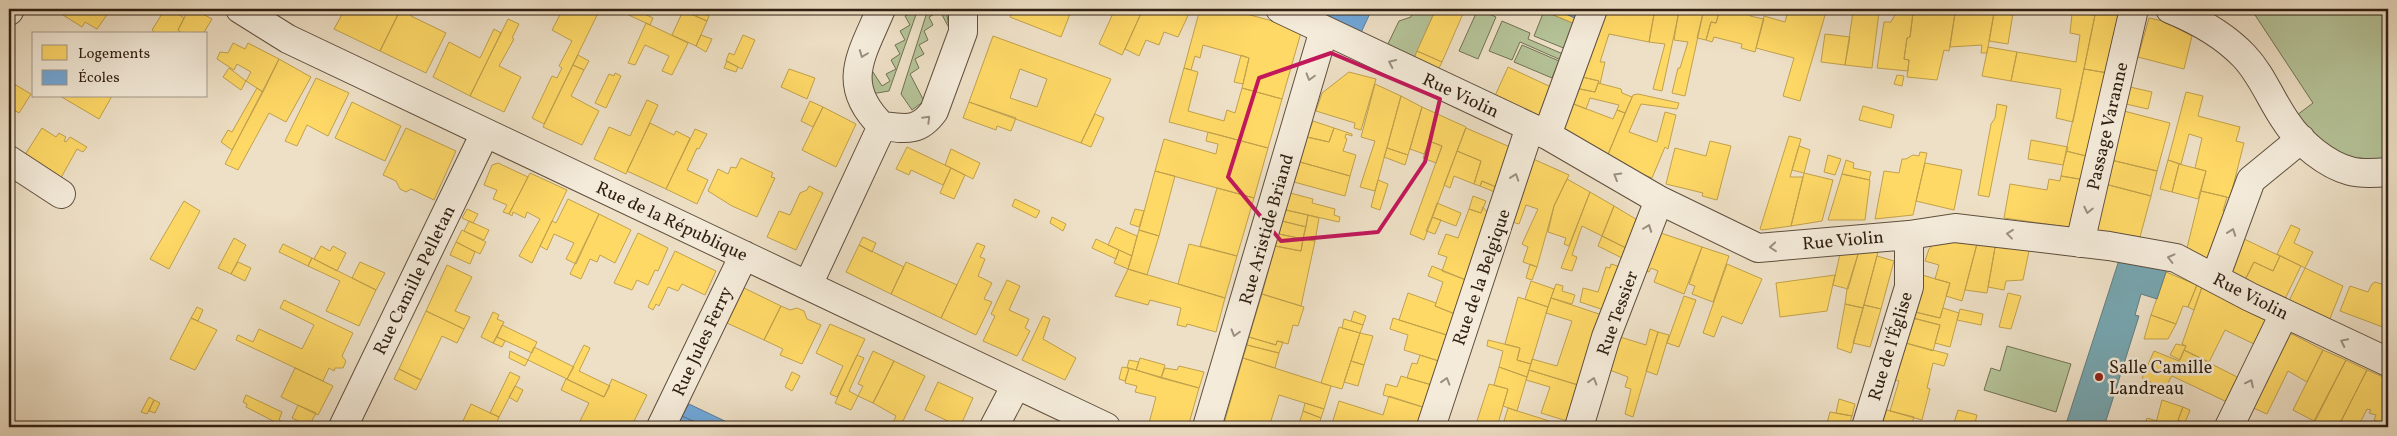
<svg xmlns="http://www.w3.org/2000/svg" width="2397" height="436" viewBox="0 0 2397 436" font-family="Vollkorn,serif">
<rect width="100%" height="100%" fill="#eee0c6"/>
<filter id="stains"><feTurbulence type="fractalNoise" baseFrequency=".004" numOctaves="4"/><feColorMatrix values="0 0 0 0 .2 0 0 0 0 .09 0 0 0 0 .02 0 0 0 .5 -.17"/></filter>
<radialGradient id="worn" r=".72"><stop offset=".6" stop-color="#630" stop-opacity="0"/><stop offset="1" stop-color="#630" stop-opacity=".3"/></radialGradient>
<path fill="#b5c398" stroke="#727154" d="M915,9h3l-29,82 -18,3v-25l11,17 8,-5 -4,-7 10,-5 -5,-9 9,-6 -5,-9 10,-5 -5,-9 10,-6 -5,-9 10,-5z
M928,9h18l3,19 -9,-17 -11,6 4,8 -9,6 4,9 -9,5 5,9 -9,5 4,9 -9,6 14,27 -12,9 -11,-16z
M1413,9h23l-23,52 -27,-13 13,-27 12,-4z
M1478,9l18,8 -18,42 -19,-8z
M2245,9h143v150h-45l-25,-21 -21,-23 16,-12 -58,-88z
M1544,11l31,13 -9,25 -32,-13z
M1502,21l28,12 -2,6 35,15 -2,6 -41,-18 -8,18 -23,-9z
M1522,45l37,16 -7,17 -38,-16z
M2007,346l64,18 -15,48 -72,-22 7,-22 9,3z"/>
<path fill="#ffd966" stroke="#c1a14c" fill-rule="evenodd" d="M62,9h49l-14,20 -12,-7 -3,5 -22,-14z
M165,9h6l13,9 -6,12 5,4h-26l-5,-4z
M189,9h5l18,10 -9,15h-20l-5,-4z
M345,9h42l11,5 -18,37 -46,-22z
M401,9h13l-3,7 35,17 -20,40 -46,-22z
M563,9h37l-56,115 -12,-6 20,-42 5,2 5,-10 -3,-2 13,-25 -20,-11z
M616,9h18l19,9 -3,7z
M1013,9h59l-11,28 -51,-20z
M1115,9h28l-21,46 -23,-11z
M1143,9h48l-13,28 -14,-5 -5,13 -13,-5 -7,16 -14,-7z
M1200,9h28l74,20 -20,70 -40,-11 7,-30 -46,-13 -3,13 -5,-2 -4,14 -7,-2z
M1436,9h29l-23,53 -25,-11z
M1540,9h15l22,10 -2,5z
M1602,9h53l-6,33 -40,-8 -9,28h5l-5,22 -2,-1 1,-2 -21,-5z
M1655,9l24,3 -17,79 -9,-2 12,-45 -16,-2z
M1679,9h25l-19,87 -13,-3 6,-25h2l8,-26 -14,-2z
M1704,9h16l-4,14 -5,-1 -5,18 -9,-2z
M1720,9h15l16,3 -1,4 14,3 -9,33 -14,-4 1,-4 -28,-7 -2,5 -6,-2 5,-18 5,1z
M683,11l24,10 -11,25 -24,-11z
M698,11l11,5 -2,5 -11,-5z
M1788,11l10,3 1,-3 27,1 -26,89 -17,-5 11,-38 -38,-10 8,-32 21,6z
M1853,12h26l-7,56 -27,-3z
M1896,13h17l-3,24 -3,1 -3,21 5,1 -1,11 -31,-3 7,-46h7z
M1913,13h42l-6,38 -5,-1 -7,30 -30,-3 2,-17 -5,-1 3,-21 3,-1z
M1955,13h39l-7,40h-6l1,-8 -32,2z
M1994,13h19l-5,31 -19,-3z
M2072,14l23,1 -22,107 -17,-4 5,-29 -50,-8 6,-29 59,10 4,-27 -10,-2z
M2095,15h26l-13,58 -24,-4z
M2149,18l14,3 29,15 -8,33 -46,-12z
M508,19l11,5 -7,14 2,1 -15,27 22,11 -17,35 -34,-16z
M646,23l42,20 -16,32 -10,-4 7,-15 -24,-11 -10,20 -7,-2z
M494,29l7,4 -31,63 -37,-19 16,-35 31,16z
M1825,34l25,3 -5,28 -24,-3z
M701,35l11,4 -6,13 -10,-6z
M743,35l12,5 -13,29 -16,-8 3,-8 5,2z
M993,36l118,43 -30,64 -112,-41zM1020,69l27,10 -10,28 -27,-9z
M233,43l12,6 3,-6 31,16 -16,33 -17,-11 5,-9 -14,-8 -3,6 -17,-11 3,-7 8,1z
M1988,47l29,5 -6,29 -29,-5z
M1417,51l25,11 -5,10 -24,-11z
M578,55l11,6 -5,9 -11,-5z
M1241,55l8,3 -6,26 -9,-2z
M279,59l32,18 -25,45 -17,-9 -31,57 -13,-6z
M727,61l11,6 -2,5 -12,-4z
M573,65l11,5 -13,26 28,15 -17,34 -39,-18z
M1508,67l43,20 -11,32 -46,-21z
M229,68l17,13 -5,9 -18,-13z
M1184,68l14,4 -10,39 36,10 3,-11 8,3 7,-25 40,11 -14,49 -99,-26z
M789,69l26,9 -8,21 -26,-12z
M2084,69l24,4 -18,84 -24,-6z
M1349,72l27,7 -15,51 -7,-2 1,-5 -39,-12 6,-18z
M615,73l6,3 -15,32 -11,-5 14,-29 5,2z
M1897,75l7,1 -2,10 -8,-2z
M1578,76l21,5 -4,11 -20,-4z
M316,78l33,15 -21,43 -21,-11 -10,21 -12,-5z
M9,81l22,13 -12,19 -10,-6z
M1598,83l23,6 1,4 10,4 -7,16 -8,-3 2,-5 -29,-7 -4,11 -15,-6 4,-15 20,4z
M1375,84l26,12 -26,95 -15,-4 15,-46 -14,-4z
M2130,87l22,5 -4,17 -22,-5z
M257,88l6,4 -31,58 -11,-8 7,-12 4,2z
M2186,92l17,4 -5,20 42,11 -4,14 8,2 -14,55 -29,-7 5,-20 -11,-3 7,-30 -13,-4 -8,30 -13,-4z
M1638,94l41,9 -2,6 -36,-5 -12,28 28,10 8,-30 11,3 -8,34 -3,-2 -13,31 -46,-19 27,-64z
M60,96h52l-13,23z
M1401,96l21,11 -14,48 -21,-7z
M647,100l11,5 -32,69 -32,-15 15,-32 21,9z
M810,101l13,6 -10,20 -12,-6z
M352,102l49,24 -16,35 -50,-23z
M969,102l47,16 -5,13 -14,-5 -1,4 -33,-12z
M1571,103l42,16 4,-9 8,3 -18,44 -36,-15 -7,-15z
M1997,104l10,2 -18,91 -11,-2 13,-71 4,-6z
M1863,106l31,9 -3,13 -32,-8z
M823,107l33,17 -20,43 -34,-17z
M1422,107l44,20 -42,113 -14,-6 32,-88 -13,-5 -5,13 -14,-5z
M2124,111l46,12 -13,48 -46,-11z
M1095,114l9,4 -13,29 -10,-4z
M1313,121l21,7 -5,14 -22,-5z
M650,123l24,12 2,-4 14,7 -24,51 -39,-18z
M42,128l14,9 3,-4 7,4 -2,4 2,1 4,-5 17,10 -4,5 -6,-3 -19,34 -37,-22z
M406,128l50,23 -22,49 -23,-11 -5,3 -6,-3 -4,-8 -13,-6z
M1334,128l18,6v2l-6,-2 -1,4 2,1 -4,12 13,4 -6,21 -50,-14 7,-25 22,5z
M1466,128l51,22 -14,40 -21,-9 -2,5 -6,-2 7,-23 -24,-10z
M695,129l12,5 -8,15 -2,-1 -10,22 21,10 -11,24 -31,-15z
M1208,132l60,16 -14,50 -99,-27 9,-32 52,15 2,-10 -12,-3z
M1789,136l12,3 -11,38h13l-12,49 -29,4 -2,-1z
M2031,140l37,7 -5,18 -35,-6z
M1429,141l13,5 -6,17 -13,-5z
M1710,141l21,5 -14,54 -15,-4 1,-3 -37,-9 9,-36 31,8z
M1799,146l11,4 -6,23 -12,-3z
M907,147l44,21 -8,17 -32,-15 -2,5 -13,-6z
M1387,148l21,7 -3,10 -21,-8z
M951,149l29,14 -7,16 -28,-14z
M1457,151l24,10 -7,23 -20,-8 -4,12 -6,-3z
M2066,151l24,6 -5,23 -24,-4z
M1920,152l7,1 -14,62 -38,4 9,-48 15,2 3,-14h4l7,-4 6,1z
M1828,155l13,4 -6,16 -11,-3z
M741,158l32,15 -2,4 4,1 -18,39 -25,-11 -24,-15 10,-22 10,5 3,-7 5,1z
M1531,158l38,17 -15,31 -17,61 -14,-5 5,-15 -6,-3 16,-35 -12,-4 -7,19 -13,-4z
M1846,160l8,3 -1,5 18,4 -2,8 -27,-6z
M2111,160l46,11 -6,25 -46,-12z
M2168,160l11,4 -7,28 -12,-3z
M1300,162l50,14 -5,20 -51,-14z
M498,163l30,14 -19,37 -6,-2 4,-7 -14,-6 4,-9 -13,-5 8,-20z
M1925,163l37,7 -8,40 -38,-9z
M2179,164l27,7 -8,28 -26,-7z
M951,168l14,7 -11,24 -14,-6z
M1155,171l20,5 -16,60 -20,-6z
M530,173l37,17 -35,73 -13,-7 21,-37 -13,-7 -2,6 -12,-6 -1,4 -3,-2z
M1804,173l29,7 -11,41 -31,5z
M1842,174l28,6 -5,40h-37z
M2061,176l24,4 -11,48 -70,-10 6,-34 37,6 2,-11 11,2z
M1567,179l23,13 -21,54 -5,-2 2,-6 -18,-6 6,-26z
M1378,180l10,4 -8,26 -9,-3z
M1482,181l21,9 -1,5 -22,-9z
M2105,184l46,12 -11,41 -47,-6z
M809,186l14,7 -27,57 -29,-13 12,-26 11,4 10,-22 7,-3z
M1217,188l37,10 -17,58 -37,-10z
M2201,191l26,6 -4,14h4l-13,52 -28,-11z
M1590,192l24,14 -12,30 -20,-10 -10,29 5,2 -5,14 -11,-3z
M1290,193l23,6 -1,4 23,6 -1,6 6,2 -1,5 -53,-12z
M1473,196l13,5 -5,12 -12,-4z
M568,199l31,15 -23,50 -10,-5 8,-16 -20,-9 -7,16 -7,-4 12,-25 4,2z
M1015,199l25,12 -4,7 -24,-12z
M184,201l16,10 -31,58 -19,-10z
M1437,203l24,10 -5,13 -24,-9z
M1614,206l25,15 -11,28 -26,-13z
M1483,207l10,13 -22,62 -29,-11 5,-14 -9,-3 8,-20 12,4 11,-29 12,4z
M467,209l11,5 -5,9 -11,-5z
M1135,209l9,2 -5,16 -9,-3z
M1286,210l22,5 -2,12 -24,-6z
M599,214l32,16 -16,33 -15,-8 -3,7 -7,-3 -9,20 -11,-5z
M1308,215l11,3 -4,23 -12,-2z
M1052,217l14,7 -3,7 -13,-8z
M1432,217l9,3 -6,14 -9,-3z
M469,221l20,9 -5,10 -20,-9z
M1282,221l24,6 -3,12 -24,-5z
M2291,225l9,4 -6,14 19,9 -8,16 -28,-14z
M1116,227l21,9 -5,20 -24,-11z
M462,230l24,12 -6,12 -24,-12z
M1139,230l20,6 -12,39 -19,-6z
M1658,232l44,15 -18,47 -30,-12 4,-11 -7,-3 -2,4 -8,-3z
M638,233l30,15 -10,23 -3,-1 -7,15 -11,-5 -5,10 -18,-7z
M1279,234l24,5 -2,12 -26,-5z
M1602,236l26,13 -4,10 -26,-13z
M863,237l13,6 -4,9 -13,-7z
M234,238l12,7 -15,29 -13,-6z
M1940,238l38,2 -16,61 -16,-5 4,-13 -15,-4 4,-14 -14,-4 4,-12z
M1096,239l23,11 -3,9 -24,-11z
M1303,239l12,2 -14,65 -39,-12 13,-48 26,5z
M2244,239l36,17 -7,15 -19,-9 -9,18 -17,-8z
M1978,240l18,2 -9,51 -22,-3z
M456,242l19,10 -5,12 -20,-9z
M1996,242l34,4 -7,34 -17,1 -2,9 -16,-3z
M977,243l8,3 -5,11 5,2 -7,17 14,7 -8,16 8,3 -16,33 -35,-17z
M283,244l29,14 -4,8 -29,-14z
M1189,244l48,12 -12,42 -47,-14z
M859,245l45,22 -13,27 -45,-22z
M321,246l9,5 3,-5 13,7 -9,18 -23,-12z
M1702,247l27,9 -16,46 -21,-8 3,-8 -6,-2z
M1119,250l13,6 -4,13 -14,-6z
M675,251l41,20 -11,24 -23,-11 -4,7 -10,-4 -9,19 -3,-2 -3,6 -5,-3z
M1859,251l-11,38 -15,-4 7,-31z
M1859,251l19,1 -15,56 -18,-4 2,-15z
M1877,256l17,5 -13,48 -17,-4z
M2280,256l21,10 -16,33 -40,-19 9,-18 19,9z
M312,258l64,32 -17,36 -33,-15 14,-30 -32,-15z
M238,262l13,6 -6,13 -14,-7z
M360,262l25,11 -9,17 -24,-12z
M906,262l51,23 -16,33 -50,-24z
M1530,264l7,3 -5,13 -6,-2z
M1611,264l10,3 -17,43 -24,-8 3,-14 15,4 8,-25 4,1z
M1727,264l35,15 -20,45 -20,-8 -8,21 -11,-4z
M447,265l25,12 -17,34 15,6 -6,12 -38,-18z
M1432,266l39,16 -11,34 -25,-10 8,-24 -15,-6z
M2305,268l38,18 -14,35 -40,-20z
M1128,269l97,29 -9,34 -29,-8 -1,3 -9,-2 4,-17 -31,-8 -2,5 -33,-9z
M2166,272l31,13 -9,22 -5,-1 -7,18 -25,-9z
M1835,275l-8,36 -47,6 -4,-34z
M1922,275l28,8 -10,35 -29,-7z
M1007,280l13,6 -11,24 20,9 -4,9 5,3 -13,25 -34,-15 12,-25 -4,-2z
M1531,281l23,8 -6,18 -23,-8z
M2375,282l13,4v43l-48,-18 10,-25 18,6 4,-8z
M1556,284l7,2 -1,5 13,4 -3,9 -21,-6z
M2197,285l5,2 -8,23 -6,-3z
M2202,287l66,34 -12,24 -31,-15 -16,32 -25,-12 2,-4 -4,-2z
M744,288l37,18 -17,34 -37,-17z
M1408,293l28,10 -1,3 25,10 -7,21 -54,-17z
M2008,293l13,3 -10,33 -12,-2z
M1262,294l42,13 -6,19 -5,-1 -5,19 -11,-3 -1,4 -27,-8z
M1684,296l12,4 -17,47 -12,-4z
M1518,297l30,10 -17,57 -14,-4 3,-12 -15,-4z
M1551,298l51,17 -24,70 -49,-15 3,-11 25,7 15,-45 -26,-8z
M284,300l69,33 -11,23 4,5 -3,7h-8l-1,3 -5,-3 -6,13 -87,-41 2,-5 15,7 6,-13 43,20 12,-24 -34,-17z
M1845,304l18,4 -12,45 -14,-5z
M1864,305l17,4 -11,38 -17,-4z
M781,306l9,4 7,-2 7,3 3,8 14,6 -19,39 -22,-9 3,-6 -19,-9z
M197,307l6,3 -5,11 -7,-3z
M1943,308l16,5 -9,34 -15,-4 5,-18 -31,-8 2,-6 29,7z
M1960,309l23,5 -2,11 -24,-5z
M426,311l38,18 -7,14 -15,-7 -21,44 -22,-11z
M1354,311l12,5 -3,9 -12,-4z
M493,312l6,3 -2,4 7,3 -11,21 -12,-6z
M2151,315l25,9 -8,15h-24z
M1043,316l7,3 -7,20 33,19 -11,22 -43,-20z
M1909,317l31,8 -7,26 -31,-9z
M191,318l26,12 -22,40 -25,-11z
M1393,318l60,19 -8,26 -41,-13 4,-15 -18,-6z
M1344,319l19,6 -3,8 -18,-5z
M830,324l35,15 -28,58 -7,-3 13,-28 -27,-13z
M502,325l35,17 -5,11 -35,-16z
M1339,327l21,6 -18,56 -21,-6z
M1650,329l8,3 -25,85 -8,-3 6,-25 -6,-2 3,-10 -21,-8 10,-33 29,9z
M1658,332l11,3 -12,40 -11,-4z
M1360,333l13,3 -9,29 -13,-4z
M2292,334l31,16 -16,32 -19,-11 -21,43 -18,-8 36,-70z
M497,337l8,4 -3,6 -9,-4z
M1249,337l27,8 1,-4 6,1 -4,11 -32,-8z
M1488,340l32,8 -3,12 14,4 -4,13 -28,-10 4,-16 -16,-5z
M1902,342l46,12 -4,12 -11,-3 -6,25 3,1 -8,31 -32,-9 9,-30 -7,-2z
M2176,344l10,2 -6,14 -10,-5z
M584,345l6,3 -11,23 31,15 -6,11 -37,-18z
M1247,345l32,8 -4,15 -32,-10z
M534,347l40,20 -7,12 -39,-19z
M2184,350l55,28 -12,24 -55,-26z
M2323,350l23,10 -32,61 -21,-11z
M510,351l18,9 -3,6 -16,-8z
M873,351l21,10 -21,42 -15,-7 5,-10 -5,-2z
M2154,351l25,10 -14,28 -23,-11z
M857,355l7,3 -15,33 9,5 -7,14 -16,-7z
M1420,355l25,8 -6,24 -32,-9 5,-15 5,1z
M1140,358l25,7 -4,13 -25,-8z
M1243,358l88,28 -7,23 -45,-14 -10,32h-46z
M1129,360l10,2 -3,8 -9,-2z
M2346,360l21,10 -29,57h-26z
M894,361l31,15 -25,51h-9l5,-11 -23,-13z
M1351,361l13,4 -6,21 -14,-4z
M1179,366l25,6 -5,16 -38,-10 4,-10 12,2z
M1122,367l7,1 -4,13 -6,-2z
M1499,367l28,10 -10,34 -14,-5 5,-17 -14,-4z
M295,368l38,18 -15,29 -37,-18z
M1129,368l70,20 -11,39h-40l8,-30 -21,-5 2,-6 -12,-3z
M399,369l22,11 -5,10 -22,-11z
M1529,370l49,15 -11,36 -26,-8 9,-26 -24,-7z
M2367,370l21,9v34l-5,10 -9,-3 2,-5 -7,-2 2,-3 -4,-1 -9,18h-20z
M510,372l10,5 -21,40 -9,-4z
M792,372l8,4 -8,15 -7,-4z
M1401,376l38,11 -7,23 -49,-15 3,-11 11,3z
M566,379l38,18 8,-18 35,16 -16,32h-54l12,-24 -28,-13z
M938,382l35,16 -13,29 -35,-17z
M1489,384l19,5 -11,38h-22z
M515,386l8,4 -6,12 -8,-5z
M246,395l36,17 -3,8 15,7h-19l2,-4 -31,-16 1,-3 -4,-2z
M1389,396l43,14 -6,17h-95l8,-26 44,14z
M149,397l5,3 -7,14 -6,-2z
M1839,399l16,5 -3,12 -16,-3z
M154,400l6,3 -5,10 -6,-2z
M2162,400l21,7 -5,13 16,7h-39z
M1305,403l19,6 -3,9 -18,-7z
M471,404l28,13 -4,10h-20l-12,-6z
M298,405l18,8 -7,13 -17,-8z
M2183,407l7,3 -5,13 -7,-3z
M1508,408l57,18v1h-44l-17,-6z
M1883,409l31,8 -3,10h-33z
M1958,410l19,5 -3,12 -20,-4z
M1303,411l18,7 -3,9h-20z
M1830,412l22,4 -4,11h-22z
M2147,418l10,3 -2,6h-11z"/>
<path fill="#6fa8dc" stroke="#5c7f9f" d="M1317,9h55l-13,28 -44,-22z
M1555,9h25l-3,10z
M689,404l40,19 -2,4h-21l-24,-11z
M682,416l24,11h-29z"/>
<path fill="#76a5af" stroke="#617d80" d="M2119,260l48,9 -10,30 -16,-5 -6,21 4,1 -35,111h-39z"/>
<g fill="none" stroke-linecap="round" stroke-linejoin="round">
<g stroke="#5f4f3e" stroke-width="30">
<path id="minor" d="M240,9l48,30 818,388
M881,9c-19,46 -42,75 1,117 24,3 37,6 52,-15l29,-79v-23
M1280,9l267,126 112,65 99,48 151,-13 46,-7 154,18 67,12 74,39 138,65
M2170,9c27,11 53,25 74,47 19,20 27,45 43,67 13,20 40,42 63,48 11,3 27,2 38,1
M9,11l1,-2
M1547,135l46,-126
M9,160l52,34
M2080,243l54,-234
M2215,278l36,-98 50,-41
M808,285l74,-159
M343,427l142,-294
M661,427l83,-172
M994,427l22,-42
M1207,427l117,-397
M1431,427l99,-300
M1579,427l27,-90 53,-137
M1866,427l43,-140v-52
M2229,427l55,-113"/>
</g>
<use href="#minor" stroke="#f4ebda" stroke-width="28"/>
</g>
<defs><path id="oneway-chevron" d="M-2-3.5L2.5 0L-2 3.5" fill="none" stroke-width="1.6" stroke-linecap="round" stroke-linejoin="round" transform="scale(1.25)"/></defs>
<g stroke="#9b8f80">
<use href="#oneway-chevron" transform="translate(863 54) rotate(111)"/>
<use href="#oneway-chevron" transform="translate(1392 63) rotate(-155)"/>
<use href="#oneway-chevron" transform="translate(1310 77) rotate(106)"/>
<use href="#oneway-chevron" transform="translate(927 119) rotate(-45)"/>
<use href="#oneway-chevron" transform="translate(1617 176) rotate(-150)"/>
<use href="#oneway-chevron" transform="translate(1515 177) rotate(-71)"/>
<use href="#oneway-chevron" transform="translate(2088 210) rotate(103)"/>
<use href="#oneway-chevron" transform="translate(1648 228) rotate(-69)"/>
<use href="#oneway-chevron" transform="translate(2232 232) rotate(-70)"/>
<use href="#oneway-chevron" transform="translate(2010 234) rotate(-173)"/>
<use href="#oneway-chevron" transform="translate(1773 247) rotate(175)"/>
<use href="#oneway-chevron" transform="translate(2171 258) rotate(-166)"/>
<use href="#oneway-chevron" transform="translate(1235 333) rotate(106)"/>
<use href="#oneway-chevron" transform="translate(2344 342) rotate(-154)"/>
<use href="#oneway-chevron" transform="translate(1446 381) rotate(-73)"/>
<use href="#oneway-chevron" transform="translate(1593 381) rotate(-73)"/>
<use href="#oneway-chevron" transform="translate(2250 383) rotate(-64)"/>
</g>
<path fill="none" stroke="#c2185b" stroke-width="4" stroke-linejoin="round" d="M1331,53l109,46 -15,63 -47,70 -97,9 -53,-64 31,-99z"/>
<circle fill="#8f2418" stroke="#f4ebda" stroke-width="2" cx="2099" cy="377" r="5"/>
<g text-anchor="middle" stroke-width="5" stroke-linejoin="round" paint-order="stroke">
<g font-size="18" fill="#2f1f11" stroke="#f4ebda">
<text transform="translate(1461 95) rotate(25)" y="6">Rue Violin</text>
<text transform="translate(2107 126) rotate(-77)" y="6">Passage Varanne</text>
<text transform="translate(672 221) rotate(25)" y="6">Rue de la République</text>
<text transform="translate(1266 229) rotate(-74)" y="6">Rue Aristide Briand</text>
<text transform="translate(1843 240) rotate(-5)" y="6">Rue Violin</text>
<text transform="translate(1481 277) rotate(-71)" y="6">Rue de la Belgique</text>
<text transform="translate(414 280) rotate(-64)" y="6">Rue Camille Pelletan</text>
<text transform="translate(2251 296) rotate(27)" y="6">Rue Violin</text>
<text transform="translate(1617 313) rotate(-70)" y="6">Rue Tessier</text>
<text transform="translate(702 341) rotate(-65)" y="6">Rue Jules Ferry</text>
<text transform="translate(1890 346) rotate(-73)" y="6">Rue de l'Église</text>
</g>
<g font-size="18" fill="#2f1f11" stroke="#f4ebda" text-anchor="start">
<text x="2109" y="373">Salle Camille<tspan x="2109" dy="21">Landreau</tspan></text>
</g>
</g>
<rect width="2397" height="436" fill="none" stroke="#eee0c6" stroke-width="30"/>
<rect x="10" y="10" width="2377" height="416" fill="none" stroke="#2f1f11" stroke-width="2.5"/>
<rect x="15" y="15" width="2367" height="406" fill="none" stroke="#2f1f11"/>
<rect x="32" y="32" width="175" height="65" fill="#f4ebda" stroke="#a5998a"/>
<rect x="42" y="45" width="25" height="15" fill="#ffd966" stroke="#a5998a"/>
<text x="78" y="58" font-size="15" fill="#2f1f11">Logements</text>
<rect x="42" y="70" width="25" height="15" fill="#6fa8dc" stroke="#a5998a"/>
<text x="78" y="82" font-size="15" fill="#2f1f11">Écoles</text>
<rect width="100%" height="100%" filter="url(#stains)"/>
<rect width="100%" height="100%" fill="url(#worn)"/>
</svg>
